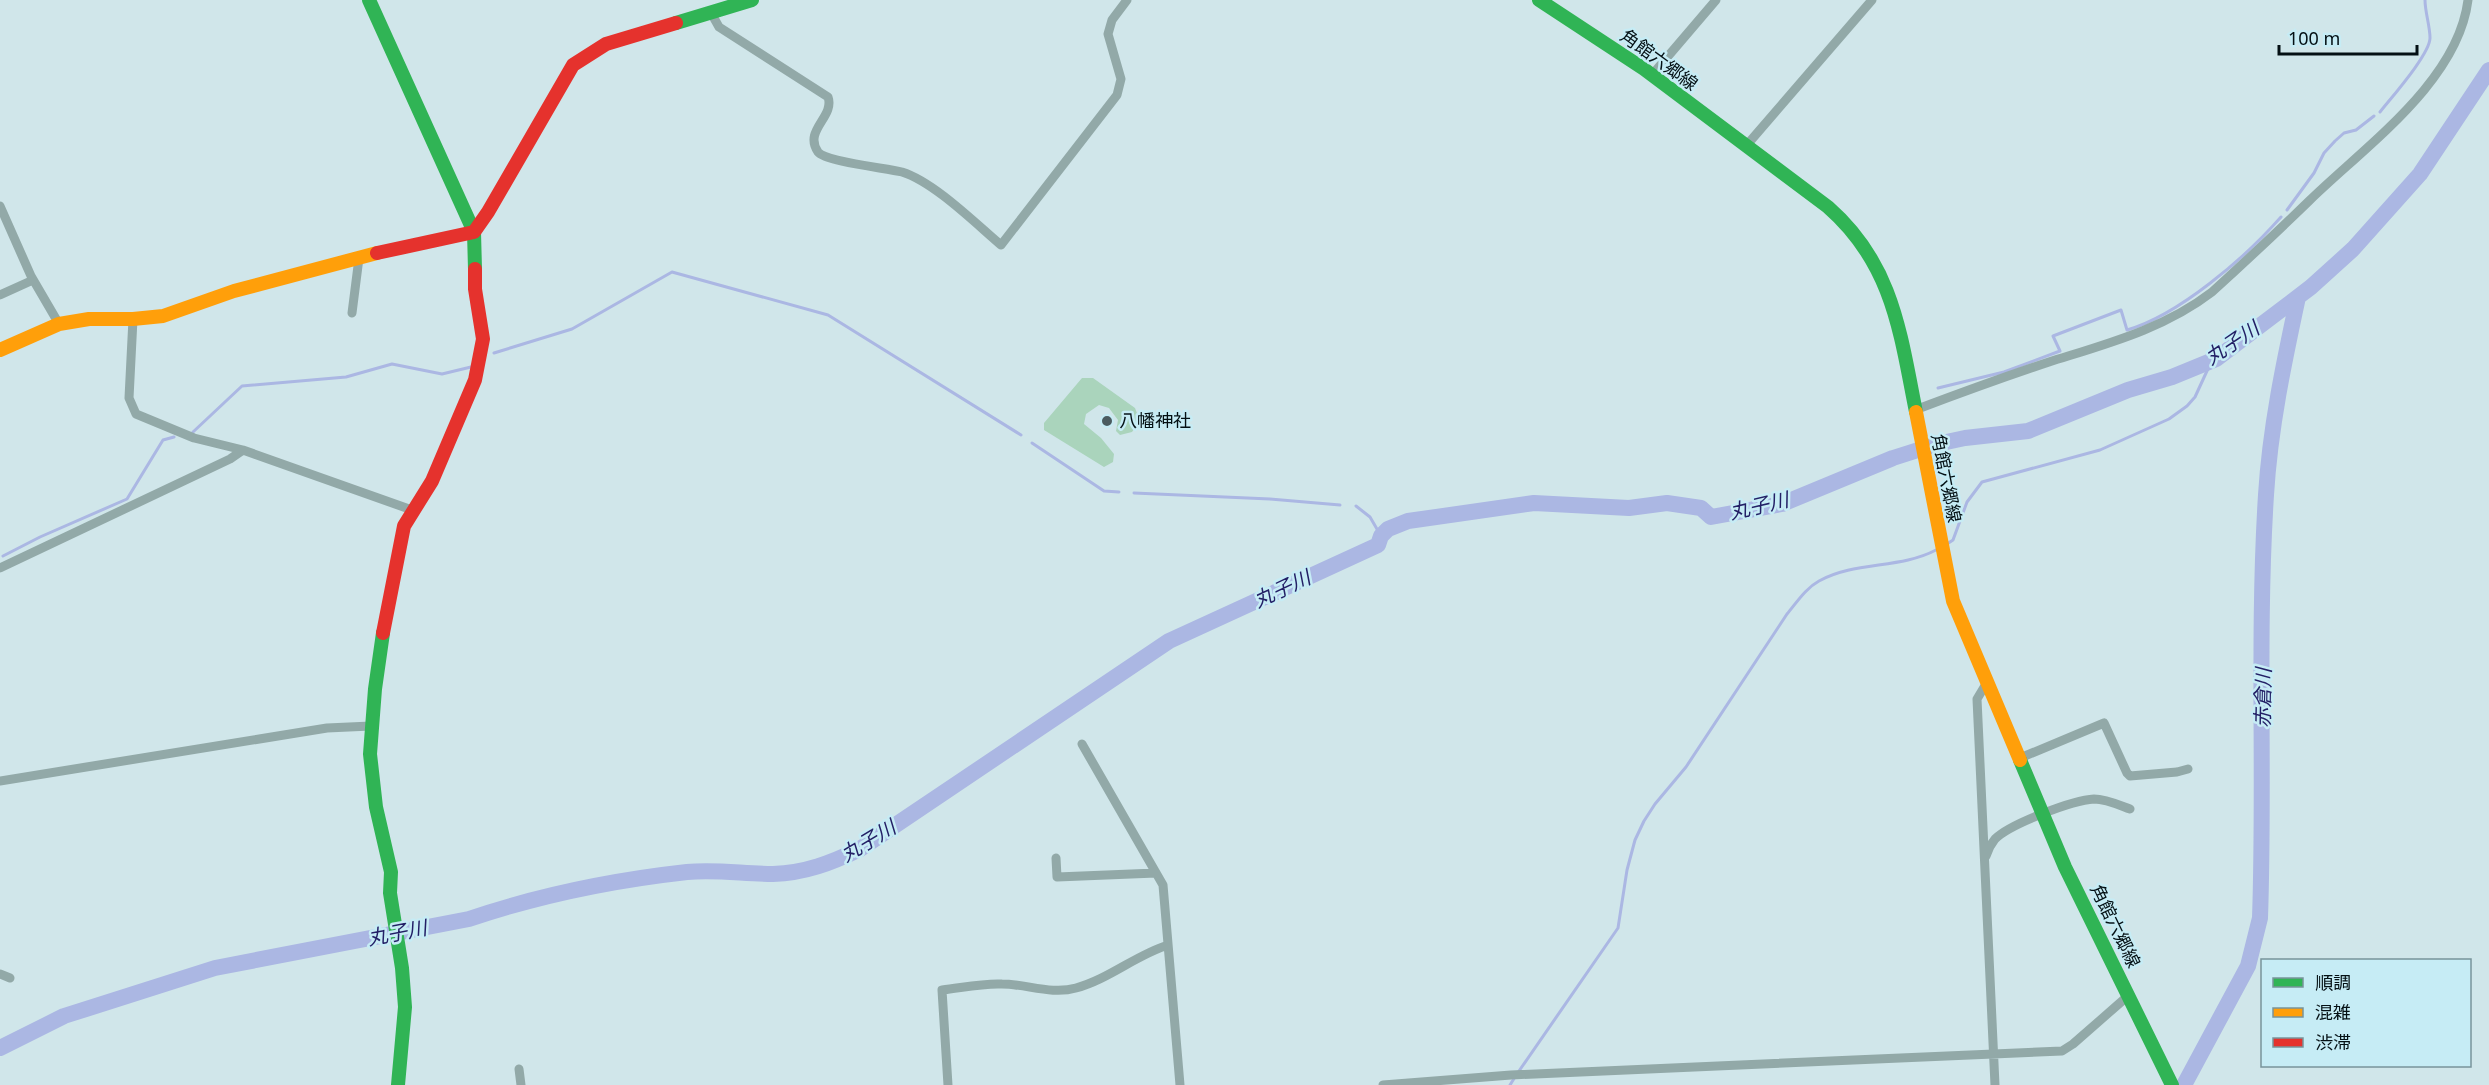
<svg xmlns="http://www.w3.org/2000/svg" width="2489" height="1085" viewBox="0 0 2489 1085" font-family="'Noto Sans','Noto Sans JP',sans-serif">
<rect width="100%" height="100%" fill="#d0e6ea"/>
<path fill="#aad4bc" d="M1082,378h11l42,30 3,8 -1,9 -5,7 -12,3 -4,-4 2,-11 -9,-12 -10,-3 -13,9 -2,10 17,14 13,16 -1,8 -9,5 -60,-37v-7z"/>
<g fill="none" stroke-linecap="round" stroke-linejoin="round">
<path stroke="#abb7e3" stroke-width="3" d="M2380,112c11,-14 50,-58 50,-74 0,-12 -5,-26 -5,-38
M2287,210l27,-37 10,-20 11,-12 9,-8 12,-3 18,-14
M494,353l78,-24 100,-57 156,43 193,120
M1938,388l66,-16 56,-21 -7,-15 68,-26 6,20c52,-15 118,-72 154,-113
M193,432l49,-46 104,-9 46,-13 50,10 29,-7
M1032,443l72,48 15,1
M1134,493l136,6 70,6
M1356,506l14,11 11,19
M1947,544l6,-4 14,-38 15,-20 118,-32 69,-31 18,-13 8,-9 17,-37
M3,556l37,-19 87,-38 36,-59 11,-3
M1519,1071l99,-143 9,-58 8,-30 9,-19 11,-17 31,-37 101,-153c10,-12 19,-26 32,-33 36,-20 81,-12 117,-31
M1510,1085l5,-8"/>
<path stroke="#abb7e3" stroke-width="16" d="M0,1048l64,-32 151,-48 254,-49c68,-23 146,-39 218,-47 29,-3 57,2 86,2 32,-1 58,-11 87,-25l309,-208 209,-96 3,-9 7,-7 20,-8 126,-18 95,5 38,-5 34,5 10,9 71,-13 111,-46 44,-14 28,-6 63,-7 100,-41 44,-13 44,-18 95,-72 42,-38 67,-75 69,-104
M2184,1085l64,-119 12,-48c5,-141 -3,-282 6,-423 4,-67 18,-133 32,-198"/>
<path stroke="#92a9a8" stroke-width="9" d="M710,11l9,16 109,70c7,20 -25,33 -10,55 8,10 68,16 84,20 32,10 73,51 99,73l116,-150 4,-16 -13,-45 4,-14 15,-20
M1652,75l64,-75
M1746,146l126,-146
M0,206l31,70 28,48
M0,295l33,-15
M352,313l7,-55
M133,319l-4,79 7,16 58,24 49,12
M1915,410c45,-17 89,-33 134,-48 57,-18 115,-33 163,-70 33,-30 65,-60 97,-91 55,-54 149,-119 159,-201
M0,568l230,-109 13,-9 169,60
M1986,684l-9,15 18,386
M1082,744l81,141 17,200
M2020,758l84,-35 23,50 3,3 47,-4 11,-3
M0,781l327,-53 44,-2
M1986,856c2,-6 5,-12 9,-17 15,-15 78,-39 99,-40 12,0 25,6 36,10
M1056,858l1,19 99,-4
M0,974l10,4
M519,1069l2,16
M948,1085l-6,-95c19,-2 40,-7 60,-6 24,0 50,11 74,4 33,-9 60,-33 92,-43
M1383,1085l128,-10 551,-24 11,-7 56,-49"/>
<path stroke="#30b455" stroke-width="14" d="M369,0l105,232 1,37
M1539,0l105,69 184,138c65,57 72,125 88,205
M676,23l76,-23
M383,633l-8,56 -5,65 6,53 15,65 -1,21 12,75 3,39 -7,78
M2020,760l45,107 107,218"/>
<path stroke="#ff9f0a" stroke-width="14" d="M0,350l59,-26 30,-5h44l30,-3 71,-25 143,-38
M1916,412l37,189 67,159"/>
<path stroke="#e5322d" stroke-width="14" d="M377,253l97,-21 14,-20 85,-147 33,-21 70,-21
M383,633l21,-107 28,-45 43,-101 8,-41 -8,-50v-20"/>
</g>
<circle fill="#4b5b5f" stroke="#c6ecf5" stroke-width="2" cx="1107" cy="421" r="6"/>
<g text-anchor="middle" stroke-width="5" stroke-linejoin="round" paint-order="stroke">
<g font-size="18" fill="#041014" stroke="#c6ecf5">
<text transform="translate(1659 60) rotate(36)" y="6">角館六郷線</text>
<text transform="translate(1946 478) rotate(79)" y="6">角館六郷線</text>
<text transform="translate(2115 926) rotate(64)" y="6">角館六郷線</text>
</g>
<g font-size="18" fill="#041014" stroke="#c6ecf5" text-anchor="start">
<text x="1119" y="427">八幡神社</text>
</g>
<g font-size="20" font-style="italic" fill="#232066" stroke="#c6ecf5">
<text transform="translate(2232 343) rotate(-34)" y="7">丸子川</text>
<text transform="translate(1759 506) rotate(-13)" y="7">丸子川</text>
<text transform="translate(1282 589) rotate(-25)" y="7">丸子川</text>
<text transform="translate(2263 698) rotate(-89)" y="7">赤倉川</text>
<text transform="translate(868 841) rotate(-31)" y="7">丸子川</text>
<text transform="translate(397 933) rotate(-11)" y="7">丸子川</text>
</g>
</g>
<rect x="2261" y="959" width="210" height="108" fill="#c6ecf5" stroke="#78949b" stroke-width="1.5"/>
<rect x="2273" y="978" width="30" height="9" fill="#30b455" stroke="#78949b" stroke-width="1.5"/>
<text x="2315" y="989" font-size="18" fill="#041014">順調</text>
<rect x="2273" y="1008" width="30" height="9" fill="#ff9f0a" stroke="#78949b" stroke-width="1.5"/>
<text x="2315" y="1019" font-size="18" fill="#041014">混雑</text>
<rect x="2273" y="1038" width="30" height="9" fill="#e5322d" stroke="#78949b" stroke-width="1.5"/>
<text x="2315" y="1049" font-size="18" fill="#041014">渋滞</text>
<path d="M2279 45v9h138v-9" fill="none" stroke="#041014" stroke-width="3"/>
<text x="2288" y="45" font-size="18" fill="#041014" stroke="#c6ecf5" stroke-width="4.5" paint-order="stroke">100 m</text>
</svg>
